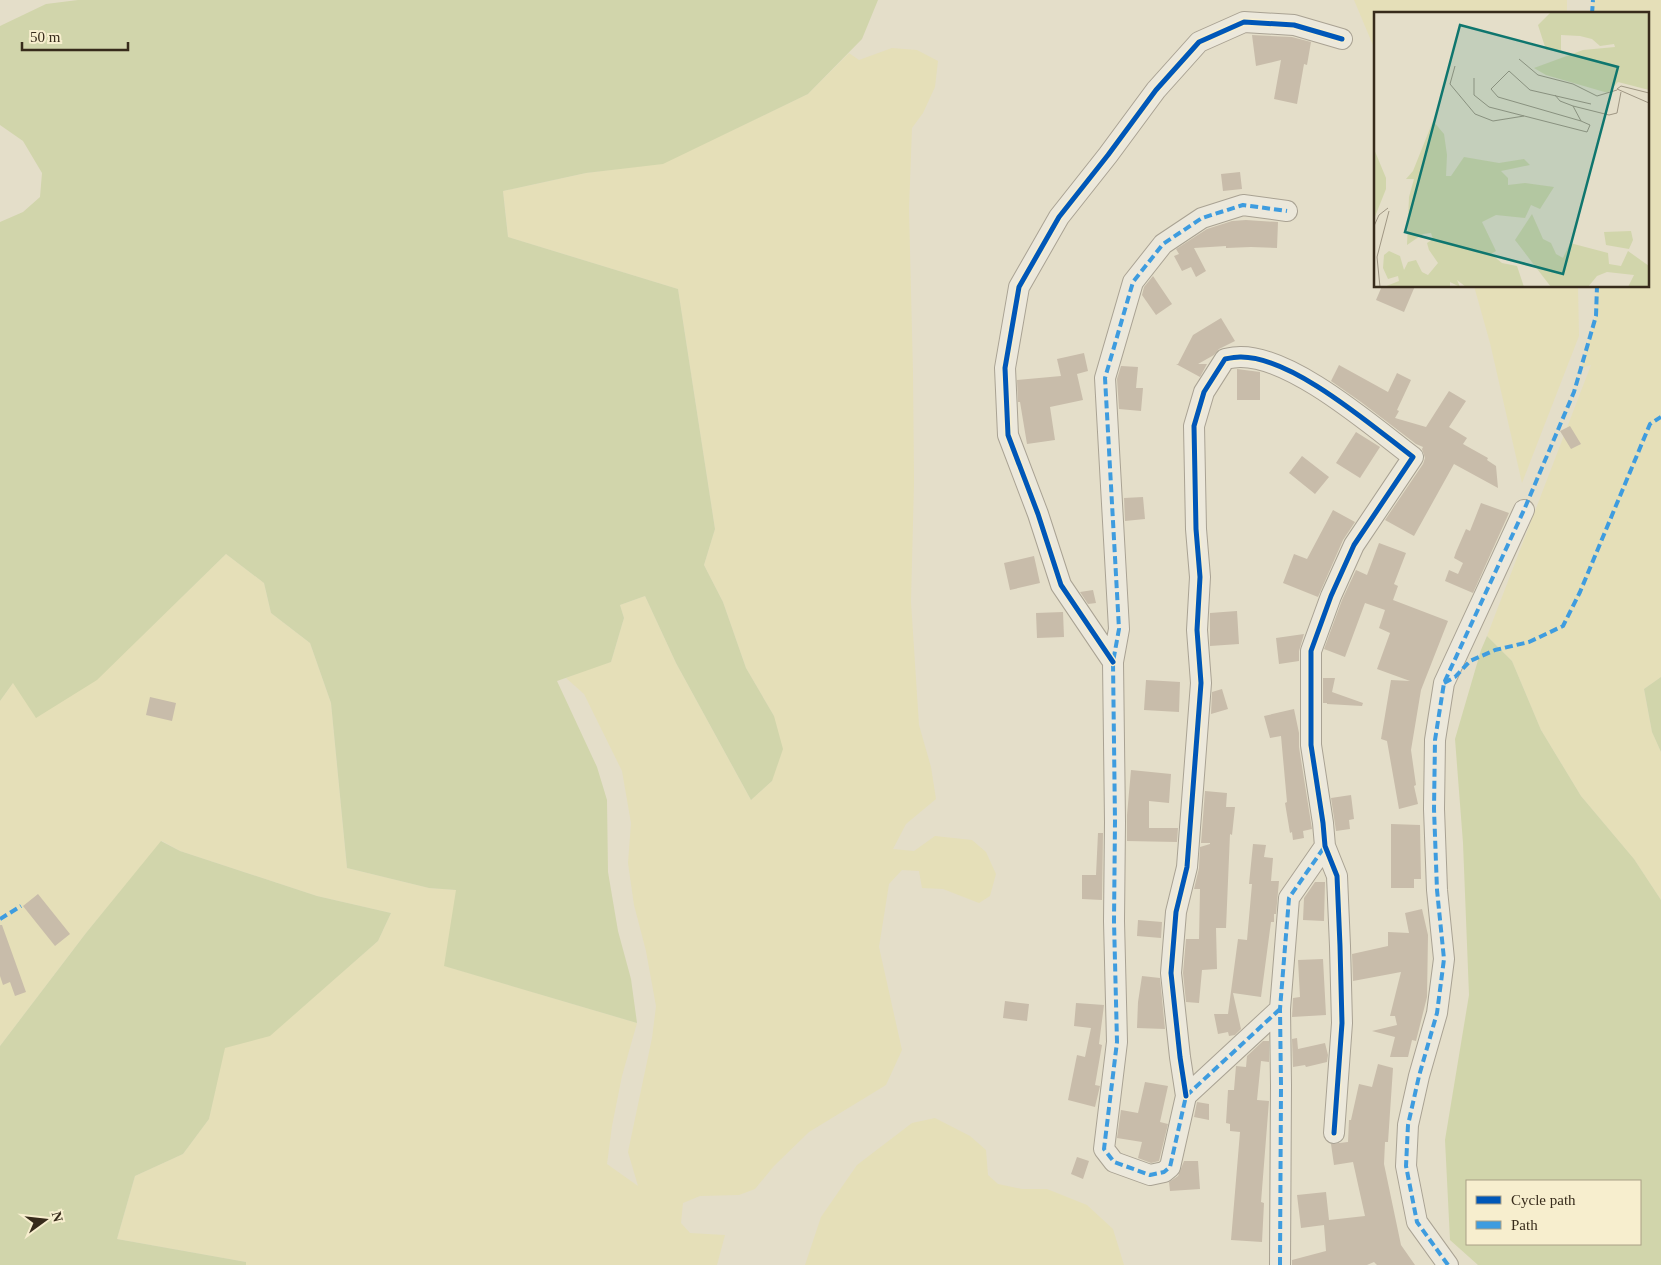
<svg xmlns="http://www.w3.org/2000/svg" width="1661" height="1265" viewBox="0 0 1661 1265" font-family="'Times New Roman',serif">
<rect width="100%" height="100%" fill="#e4dec9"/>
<path fill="#e5dfb8" d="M1354,0h213v14h-192v36z
M1593,0h68v677l-17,12 8,43 9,20v148l-27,-41 -53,-63 -40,-66 -29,-69 -25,-25 104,-271 -10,3 15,-52 1,-30h50v-272h-55z
M892,48l25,2 21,11 -3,26 -12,26 -11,15 -3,81 4,164 1,109 -3,120 8,123 12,42 5,32 -30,25 -13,25 21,2 21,-15 37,4 14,12 10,22 -6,22 -11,7 -36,-14 -21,-1 -3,-17 -17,-1 -13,14 -10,63 23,103 -16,35 -77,47 -35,34 -19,23 -16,6 -39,1 -17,7 -2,20 9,10 35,2 -8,30h-471v-3l-129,-23 18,-63 48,-22 26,-35 15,-71 46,-13 108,-94 13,-28 -74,-17 -137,-45 -18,-10 -76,92 -86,113v-345l13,-18 83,-3 130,-126 38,29 7,30 39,30 21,60 16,165 82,20 28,2 -12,76 192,57 -15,53 -10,50 -5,38 31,22 -10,-34 24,-114 4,-32 -10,-55 -12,-46 -6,-42 3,-40 -9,-52 -38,-77 -18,-16 30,-12 15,-4 13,-44 -4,-13 25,-9 31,67 75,137 21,-19 2,-65 -28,-48 -23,-66 -19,-37 11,-36 -37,-240 -170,-52 -5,-46 83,-18 77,-10 145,-69 41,-41 10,7z
M1474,286h104l1,50 -57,147 -32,-140z
M935,1118l35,18 16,14 2,25 10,9 24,5h25l40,16 26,24 11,36h-319l16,-48 36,-52 55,-42z"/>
<path fill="#d1d5ab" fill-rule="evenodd" d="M78,0h800l-16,39 -54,55 -145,70 -77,9 -83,18 5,46 170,52 37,240 -11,36 19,37 23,66 28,48 9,33 -11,32 -21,19 -75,-137 -31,-67 -25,9 4,13 -13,44 -54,19 40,86 10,33 1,72 10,59 13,48 6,44 -193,-57 12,-76 -27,-2 -82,-20 -16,-165 -21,-60 -39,-30 -7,-30 -38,-29 -129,126 -61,38 -23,-35 -13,18v-479l23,-10 17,-15 2,-24 -19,-32 -23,-16v-99l46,-22z
M1487,636l25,25 29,69 40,66 53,63 27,41v365h-183l-28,-25 -5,-100 24,-145 -6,-152 -8,-104 26,-89zM1467,1181h173v63h-173z
M1661,677v75l-9,-20 -8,-43z
M161,841l19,10 137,45 74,17 -13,28 -108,95 -45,12 -16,71 -26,35 -48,22 -18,63 129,23v3h-246v-219l86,-113z"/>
<path fill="#c8bcaa" d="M1252,35l40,2 19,5 -4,23 -3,-1 -7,40 -23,-5 7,-39 -25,6z
M1240,172l2,17 -19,2 -2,-17z
M1246,220l32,2 -1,26 -26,-1 -25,1v-2l-32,2 12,23 -10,6 -5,-10 -9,4 -8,-15 5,-2 -3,-5 31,-20 25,-8z
M1153,276l19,28 -16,11 -14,-20 2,-8z
M1382,286h33l-11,26 -28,-12z
M1221,318l14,23 -16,8 -5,6 -16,9h9l-7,13 -24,-13h2l15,-29z
M1084,353l4,18 -11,3 6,26 -33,7 5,33 -28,4 -7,-42h-2l-1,-22 44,-4 -4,-17z
M1339,365l49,27 9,-19 14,7 -14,30 2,1 -4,7 31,9 23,-36 17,10 -17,26 18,11 -4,6 25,14 -1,2 9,6 2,22 -44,-24 -40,72 -29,-16 38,-56 2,-6 -3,-9 1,-2 -7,-3 -55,-42 -30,-21z
M1121,366l17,1 -2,21h7l-2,23 -22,-2 -2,-30z
M1237,369l23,3v28h-23z
M1570,426l11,18 -10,5 -11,-18z
M1356,432l24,15 -20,31 -24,-15z
M1302,456l27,21 -14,17 -26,-21z
M1143,497l2,22 -20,2 -1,-23z
M1481,503l28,10 -36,80 -28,-12 4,-11 9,4 5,-11 -9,-5 2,-6 10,-23 4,2z
M1333,510l22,12 -12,18 -25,57 -35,-14 11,-29 13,5z
M1379,543l27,10 -12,31 4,2 -5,14 55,21 -27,69 -10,60 5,35 -2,1 4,18 -19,5 -12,-68 -6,-2 10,-59 19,1 -33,-12 13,-36 -11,-5 6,-18 -20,-7 -20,54 -21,-8 18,-49 14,-30 11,5z
M1034,556l6,27 -30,7 -6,-27z
M1093,590l3,13 -8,1 -8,-12z
M1237,611l2,33 -29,2v-33z
M1063,612l1,25 -27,1 -1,-25z
M1304,634l-5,17v10l-20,3 -3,-26z
M1323,678h12l-3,14 31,11 -1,3 -35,-2v-1h-4z
M1146,680l34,2 -1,30 -35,-2z
M1222,689l6,20 -17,5 1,-22z
M150,697l26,6 -4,18 -26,-6z
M1294,709l5,24v14l13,82 -9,2 1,7 -11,2 -1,-8 -2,1 -5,-30 2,-1 -6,-66 -11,2 -6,-22z
M1131,770l40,4 -2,29 -20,-2v27h29l-1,14 -50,-1v-26z
M1205,791l22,2 -1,14h9l-3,28 -2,-1 -4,94h-10l1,41 -15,1 -3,33 -13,-1 -3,-29 3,-34h13l1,-50h-6l5,-21 1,-21 10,-3v-1h-9z
M1351,795l3,24 -5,1 1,9 -14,2 -5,-33z
M1391,824l29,1 1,54h-7v9h-23z
M1098,833h5l-1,67 -20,-1v-24h14z
M1253,844l13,1 -2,12 9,1 -2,23h8l-3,33h-2v8h-3l-10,75 -28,-4 8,36 -6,6 -6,1 -1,-4 -10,2 -4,-20h14l10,-75 9,1 5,-56h-3z
M1315,882h10l-1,39 -21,-1 1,-22z
M38,894l32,40 -15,12 -32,-40z
M1422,909l6,26 -1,62 -11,44 -4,-1 -4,17h-18l5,-20 -23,-6 25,-6 -2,-9h-5l11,-44 -48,9 -1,-27 36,-8v-14l21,1 -4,-20z
M1138,920l24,2 -1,16 -24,-2z
M0,925h2l24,67 -11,4 -5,-14 -7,3 -3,-9z
M1323,959l3,56 -34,2 1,-19 7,-1 -2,-37z
M1142,976l18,2 5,51 -28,-1 1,-26z
M1005,1001l24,3 -2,17 -24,-3z
M1076,1003l28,2 -5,39 3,1 -7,40 5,1 -5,21 -27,-7 9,-45 8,2 6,-29 -17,-2z
M1297,1038l1,11 27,-6 3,12 -1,7 -21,5 -1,-2 -12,2 -1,-28z
M1263,1041h6v21l-8,-1 -4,39 12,1 -8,101 3,1 -2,39 -31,-2 9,-108 -10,-1v-7l-4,-1 2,-33h6l2,-24 10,1 1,-11z
M1378,1064l15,4 -5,74h-3l-1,22 17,81 14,20h-38l-3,-3 -7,3h-75v-5l34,-9 -2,-26 -23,3 -4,-33 29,-3 3,28 36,-4 -12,-54 -19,3 -3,-21 17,-2 1,-22h2l8,-36 13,3z
M1145,1082l23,4 -8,36 8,2 -9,37 -8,2 -13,-5 4,-16 -25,-4 4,-28 17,3z
M1197,1102l12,2v16l-15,-3z
M1077,1157l12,4 -6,18 -12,-5z
M1184,1161h14l2,28 -30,2 -1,-9 9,-6z"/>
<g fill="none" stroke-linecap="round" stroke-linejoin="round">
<g stroke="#a9a293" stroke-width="22">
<path id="minor" d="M1113,662l-52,-77 -23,-71 -30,-79 -3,-67 14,-81 40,-70 49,-62 48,-65 43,-48 45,-20 50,3 48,14
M1280,1009l-94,87 -16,71 -6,5 -14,3 -36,-13 -10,-13 13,-107 -3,-121 1,-99 -2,-160 6,-33 -14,-251 28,-96 30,-38 39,-26 41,-13 44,6
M1186,1096l-6,-39 -9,-84 5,-61 11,-45 14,-184 -4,-53 3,-53 -4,-48 -2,-103 10,-34 21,-33c5,-1 10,-2 15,-2 52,-1 132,69 173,100l-59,88 -23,51 -20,55v94l12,78 2,23 12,30 3,70 2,77 -8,110
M1280,1265l1,-180 -1,-76 9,-111 36,-52
M1448,1265l-31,-43 -11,-56 2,-41 11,-49 18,-63 7,-54 -7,-69 -3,-81 1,-69 9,-57 80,-173"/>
</g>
<use href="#minor" stroke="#ece8db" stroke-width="20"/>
<path stroke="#3e9cdf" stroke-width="4" stroke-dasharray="8 4" stroke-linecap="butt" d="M1592,14l1,-14
M1444,683l11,-6 15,-16 25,-11 34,-8 34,-16 17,-34 70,-168 11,-7
M0,919l21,-13
M1280,1009l-94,87 -16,71 -6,5 -14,3 -36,-13 -10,-13 13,-107 -3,-121 1,-99 -2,-160 6,-33 -14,-251 28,-96 30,-38 39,-26 41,-13 44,6
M1280,1265l1,-180 -1,-76 9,-111 36,-52
M1448,1265l-31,-43 -11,-56 2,-41 11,-49 18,-63 7,-54 -7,-69 -3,-81 1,-69 9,-57 80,-173 50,-118 22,-76 1,-30"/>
<g stroke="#f7eece" stroke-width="8">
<path id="cycleway" d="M1113,662l-52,-77 -23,-71 -30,-79 -3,-67 14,-81 40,-70 49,-62 48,-65 43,-48 45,-20 50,3 48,14
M1186,1096l-6,-39 -9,-84 5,-61 11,-45 14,-184 -4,-53 3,-53 -4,-48 -2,-103 10,-34 21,-33c5,-1 10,-2 15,-2 52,-1 132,69 173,100l-59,88 -23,51 -20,55v94l12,78 2,23 12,30 3,70 2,77 -8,110"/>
</g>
<use href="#cycleway" stroke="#0057b8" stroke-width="5"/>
</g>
<g transform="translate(1374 12)">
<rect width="275" height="275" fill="#e4dec9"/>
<path d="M177,0h98v78l-31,-8 -10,11 -62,-18 -12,-7 49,-18 32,-3 -1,-3 -14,2 -8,-7 -12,-3 -19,-1v15h-15l-8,-25zM59,109l11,13 3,21 -1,21h5l13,-19 35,6 25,-4 6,6 -29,6 7,7v7l17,-2 29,4 -14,22 -9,-4 -6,13 -29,-3 -14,7 14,29 -5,3 11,9 15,3 7,21h-58l-9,-7 3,7 -10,-5v5h-66l15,-6 -1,-5 -10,3 -5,-11 1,-13 5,-4 11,5 4,14 4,-8 8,-2 6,12 6,3 10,-12 -9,-13 -2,-7 6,-4 -2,-6 -8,1 -16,11 2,-48 5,-18h-8l7,-8zM0,137l12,29v11l-12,30zM158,202l11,25 8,4 5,11 7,4 7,-15 38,10 1,11 12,2 7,-15 21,15v21h-21l6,-12 -27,-3 -10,4 -9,11h-37l-36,-47zM257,219l2,9 -4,9 -23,-4 -2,-13z" fill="#d1d5ab"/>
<path fill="none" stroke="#9f9683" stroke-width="1" d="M145,47l19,16 35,9 24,12 20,-6M81,54l-5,18 25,30 18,7 31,-5M100,66v17l15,12 98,25 3,-7 -9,-4 -8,-15M275,81l-28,-7 -4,3 32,14M181,83l5,6 13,5 36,9 8,-2 4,-21M207,109l-83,-24 -7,-8 18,-18 21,19 61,14M0,214l5,-11 9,-7M6,275l-3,-30 12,-46"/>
<path fill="#0f766e" fill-opacity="0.15" stroke="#0f766e" stroke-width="2.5" d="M86,13l158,42 -55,207 -158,-42z"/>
<rect width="275" height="275" fill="none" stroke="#372b1b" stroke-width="2.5"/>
</g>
<rect x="1466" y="1180" width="175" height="65" fill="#f7eece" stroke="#aaa086"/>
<rect x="1476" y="1196" width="25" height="8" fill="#0057b8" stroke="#aaa086"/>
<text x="1511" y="1205" font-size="15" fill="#372b1b">Cycle path</text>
<rect x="1476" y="1221" width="25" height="8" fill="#3e9cdf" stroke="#aaa086"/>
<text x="1511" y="1230" font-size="15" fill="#372b1b">Path</text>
<g transform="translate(45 1220) rotate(75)" stroke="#f7eece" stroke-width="4" paint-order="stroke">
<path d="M0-4L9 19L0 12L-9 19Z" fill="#372b1b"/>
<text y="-8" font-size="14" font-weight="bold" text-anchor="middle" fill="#372b1b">N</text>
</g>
<path d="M22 42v8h106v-8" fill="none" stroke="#372b1b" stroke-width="2.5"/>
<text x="30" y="42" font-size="15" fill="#372b1b" stroke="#f7eece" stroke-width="4" paint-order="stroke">50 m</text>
</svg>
